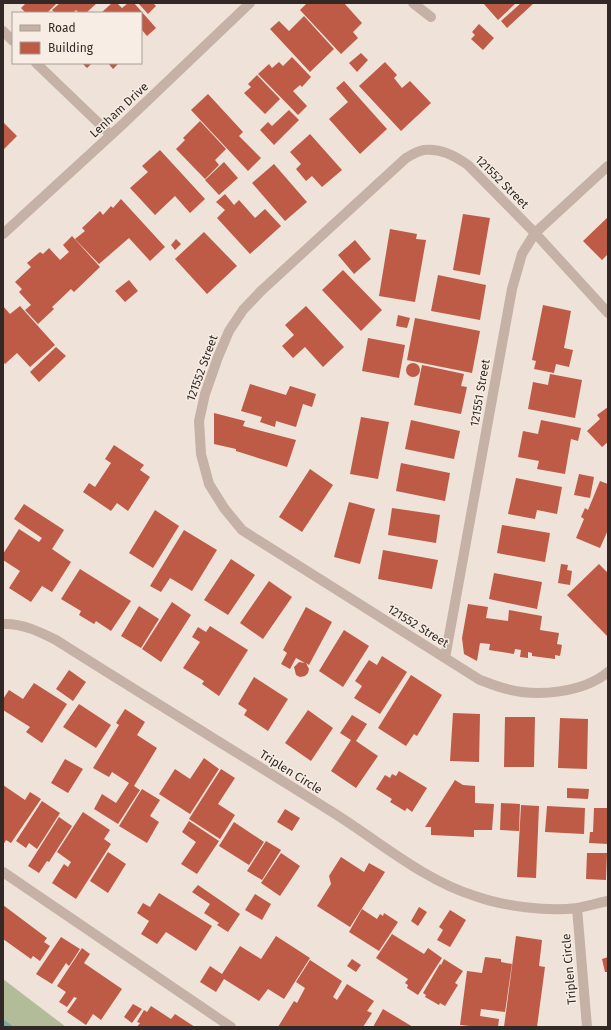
<svg xmlns="http://www.w3.org/2000/svg" width="611" height="1030" viewBox="0 0 611 1030" font-family="'Fira Sans',sans-serif">
<rect width="100%" height="100%" fill="#efe2d8"/>
<path fill="#b3bc99" d="M3,979l63,48h-63z"/>
<g fill="none" stroke-linecap="round" stroke-linejoin="round">
<path stroke="#79a9a8" stroke-width="6" d="M3,1023l6,4"/>
</g>
<path fill="#bd5b47" d="M26,3h31l-10,10h-21l-5,-5z
M60,3h37l-11,10h-7l-3,-3 -3,3h-18l-3,-3z
M112,3h5l5,5 6,-5h6l22,25 -9,8 -6,-7v-16h-40z
M138,3h15l3,3 -8,8z
M307,3h37l18,20 -9,9 5,6 -17,16 -41,-44z
M483,3h33l-18,17z
M521,3h13l-27,25 -6,-7z
M304,16l30,33 -24,23 -40,-43 9,-8 10,10z
M479,24l15,14 -11,12 -12,-11 4,-4 -3,-3z
M361,53l7,7 -11,12 -8,-9z
M292,57l19,20 -9,10 -2,-2 -7,6 14,15 -9,9 -40,-41 11,-10 3,4 7,-6 4,4z
M385,62l12,13 -3,3 8,10 8,-7 21,22 -30,28 -42,-45z
M82,63h10l-5,5z
M108,63h11l-6,6z
M257,75l23,24 -15,15 -21,-21 7,-6 -3,-3z
M344,81l43,48 -27,25 -31,-35 19,-17 -12,-14z
M208,94l35,38 -4,4 22,22 -13,13 -57,-61z
M289,110l10,10 -25,25 -14,-15 8,-8 4,4z
M200,121l26,28 -11,11 4,5 -14,14 -29,-30 9,-9 -2,-2z
M3,122l14,14 -14,14z
M310,134l32,36 -20,17 -10,-11 -6,5 -10,-12 5,-5 -11,-12z
M160,150l45,49 -15,14 -15,-17 -20,19 -25,-27 18,-16 -6,-6z
M224,162l14,16 -19,17 -14,-15z
M274,164l33,38 -22,19 -33,-38z
M225,194l9,11 5,-5 16,18 10,-9 16,17 -31,28 -33,-36 8,-8 -9,-8z
M121,199l44,48 -15,14 -21,-23 -30,26 -24,-25 10,-8 -3,-3 18,-17 3,4 8,-9 2,2z
M463,214l27,4 -10,57 -27,-5z
M608,217v37l-6,6 -19,-19z
M390,229l27,5 -1,5 10,1 -11,62 -36,-6z
M204,232l33,34 -30,28 -32,-35z
M72,236l28,31 -26,25 -3,-3 -19,18 2,2 -16,15 -13,-14 6,-5 -12,-13 3,-3 -7,-7 16,-15 -4,-4 13,-11 3,2 6,-6 11,12 9,-8 -6,-7z
M176,239l5,5 -6,6 -4,-5z
M355,240l16,19 -17,15 -16,-19z
M343,270l39,40 -21,21 -39,-41z
M438,275l48,10 -6,35 -49,-9z
M129,280l9,11 -13,11 -10,-11z
M543,305l28,6 -7,37 9,2 -4,17 -13,-3 -2,9 -20,-4 2,-8 -4,-1z
M3,306l7,8 10,-8 35,39 -25,22 -13,-14 -12,11 -2,-2z
M306,306l38,41 -21,20 -18,-20 -12,11 -11,-12 12,-11 -9,-10z
M398,315l12,3 -3,10 -11,-2z
M415,318l65,13 -8,42 -65,-13z
M368,338l37,7 -6,33 -37,-7z
M56,347l10,9 -27,26 -9,-10z
M406 370a7 7 0 1 1 14 0a7 7 0 1 1-14 0Z
M422,365l42,9 -3,12 6,1 -6,27 -47,-9z
M550,374l32,6 -7,38 -47,-9 5,-27 15,3z
M250,384l36,11 4,-9 26,8 -4,13 -9,-3 -7,23 -20,-6 -1,6 -15,-5 2,-5 -21,-6z
M608,407v35l-6,5 -15,-16 13,-12 -3,-4z
M214,413l31,8 -2,5 53,14 -9,27 -51,-16v-2l-22,-5z
M361,417l28,5 -11,57 -28,-5z
M411,420l49,11 -6,28 -49,-10z
M541,420l40,8 -3,13 -7,-2 -6,35 -28,-5 2,-8 -21,-4 5,-26 15,3z
M114,445l30,20 -4,5 10,7 -22,34 -11,-8 -6,8 -28,-19 6,-9 6,4 16,-24 -6,-4z
M401,463l49,10 -5,28 -49,-10z
M310,469l23,16 -31,47 -23,-15z
M579,474l15,3 -4,21 -16,-3z
M516,478l46,9 -5,27 -20,-4 -2,9 -27,-5z
M600,481l8,3v46l-8,18 -24,-10 8,-19 -3,-2 4,-9 3,2z
M349,502l26,7 -15,55 -26,-7z
M24,504l40,26 -12,19 19,13 -19,30 -10,-6 -11,16 -22,-14 11,-17 -17,-11v-6l16,-25 20,13 3,-4 -28,-19z
M392,508l48,7 -4,28 -48,-8z
M155,510l24,16 -26,42 -24,-15z
M502,525l48,8 -5,29 -48,-9z
M184,530l33,20 -25,41 -22,-13 -9,14 -11,-6z
M383,550l55,10 -6,29 -54,-10z
M231,559l24,16 -27,40 -24,-15z
M561,564l7,1 -1,5 5,1 -2,14 -12,-2z
M599,564l9,9v61l-1,2 -40,-41z
M80,569l51,32 -20,30 -15,-10 -2,3 -15,-9 2,-4 -20,-12z
M494,573l48,9 -5,27 -48,-10z
M269,581l23,16 -29,42 -23,-16z
M172,602l19,13 -30,47 -19,-13z
M468,604l20,3 -2,11 22,3 1,-11 33,6 -2,14 19,3 -2,11 5,1 -2,11 -5,-1v4l-23,-3v-3l-4,-1v6l-8,-1 1,-7 -6,-1 -1,5 -25,-4 1,-6 -10,-1 -3,18 -13,-7 -2,-16z
M139,606l20,13 -18,29 -20,-12z
M306,607l26,15 -23,43 -3,-2 3,6 -1,4 -3,3 -5,1 -4,-2 -2,-8 5,-5 6,1 -9,-5 -6,11 -9,-5 6,-11 -4,-3z
M210,626l38,24 -29,46 -17,-12 2,-3 -21,-13 17,-26 -8,-5 6,-10 8,5z
M344,630l25,16 -26,41 -24,-16z
M382,656l25,16 -27,42 -26,-16 8,-12 -7,-5 14,-21 8,5z
M69,670l17,12 -13,19 -17,-12z
M411,675l31,20 -25,41 -3,-2 -8,12 -28,-18z
M254,677l34,22 -20,32 -24,-16 3,-5 -9,-6z
M34,683l33,21 -25,39 -16,-11 4,-5 -27,-17v-11l6,-9 14,9z
M79,704l32,21 -15,23 -33,-21z
M125,709l20,13 -8,13 20,13 -23,38 6,4 -22,34 -24,-15 8,-15 14,9 13,-20 -17,-11 -3,5 -16,-9 26,-43 -3,-2z
M308,710l25,18 -22,33 -26,-18z
M453,713l27,1 -1,48 -29,-1z
M352,715l15,9 -11,17 22,15 -22,32 -25,-17 20,-31 -11,-7z
M505,717h30l-1,50h-30z
M560,718l28,1 -1,50 -29,-1z
M204,758l15,11 -29,45 -31,-20 16,-25 15,10z
M65,759l18,10 -15,24 -17,-10z
M221,769l14,9 -17,26 17,11 -15,24 -31,-20z
M399,771l28,17 -15,24 -5,-4 -2,3 -15,-9 2,-3 -16,-10 9,-14 5,3 2,-4 4,2z
M455,780l8,5 12,1v17l19,1 -2,26h-18v7l-43,-2v-8h-6z
M3,785l22,15 5,-8 11,7 -30,44 -5,-3 -3,5z
M567,788l22,1 -1,10 -21,-1z
M142,789l18,11 -10,16 9,6 -12,21 -28,-17z
M42,801l18,12 -23,36 -8,-6 -3,5 -10,-7z
M501,803l19,1 -1,27 -19,-1z
M521,805l18,1 -3,72 -19,-1z
M547,806l38,2 -1,26 -39,-2z
M594,808h14v36l-19,-1 1,-11h3z
M285,809l15,9 -8,13 -15,-9z
M83,812l27,18 -6,9 7,5 -35,55 -24,-16 12,-19 4,3 3,-5 -14,-10z
M59,817l13,9 -23,36 -2,-1 -8,12 -11,-7z
M189,821l30,20 -22,33 -16,-10 15,-22 -14,-10z
M234,822l30,20 -15,23 -30,-19z
M266,841l15,9 -19,30 -15,-9z
M108,852l18,12 -18,29 -18,-12z
M281,853l19,13 -20,30 -19,-13z
M587,853h20l-1,27 -20,-1z
M341,857l23,15 5,-9 16,9 -35,55 -33,-21 14,-22 -2,-8z
M198,885l42,29 -12,18 -11,-7 2,-2 -15,-10 6,-9 -18,-12z
M159,893l53,33 -16,25 -30,-19 -9,12 -16,-10 8,-13 -12,-8 6,-10 7,4z
M255,894l16,10 -9,16 -17,-10z
M3,905l44,33 -3,4 6,4 -10,15 -7,-5 -2,3 -28,-20z
M419,907l8,5 -9,14 -7,-5z
M362,909l15,10 3,-5 3,2 1,-3 14,9 -19,29 -30,-19z
M450,910l16,10 -16,27 -13,-7 6,-10 -4,-3z
M392,934l32,20 4,-6 14,10 -24,37 -11,-7 1,-3 -3,-2 3,-4 -32,-21z
M276,936l34,22 -26,41 -16,-10 -9,12 -35,-22 -8,13 -16,-10 10,-16 12,8 18,-28 21,13z
M516,936l26,4 -3,26 6,1 -8,60h-33z
M61,937l19,12 -11,17 -3,-3 -14,21 -16,-10z
M82,948l8,6 -6,9 38,26 -21,31 -8,-6 -7,11 -19,-13 10,-14 -3,-1 -7,10 -8,-5 7,-10 -9,-6z
M485,957l16,2v3l11,2 -7,48 -24,-3 -1,7 19,3 -1,8h-18l-20,-2 7,-54 15,2z
M608,957v15h-3l-3,-13z
M352,959l9,6 -5,7 -9,-6z
M444,959l19,12 -8,12 3,2 -13,21 -5,-3 -1,2 -14,-8 1,-2 -3,-2 17,-29 1,1z
M310,960l32,21 -9,16 4,3 10,-16 27,17 -7,10 5,2 -9,14h-85l16,-26 3,2 8,-15 -9,-6z
M133,1004l9,5 -10,14 -8,-6z
M151,1006l20,13 4,-5 20,13h-58l3,-4 -3,-1 7,-12 3,2z
M383,1009l30,18h-40z"/>
<g fill="none" stroke-linecap="round" stroke-linejoin="round">
<path stroke="#c5b1a5" stroke-width="10" d="M413,3l18,14
M3,31l10,10
M36,63l75,72
M3,234l120,-110 127,-121
M608,313l-73,-80 -67,-68c-13,-9 -27,-17 -44,-15 -6,1 -13,5 -18,8l-145,133 -18,19 -14,21 -11,26 -13,37 -6,27 2,33 8,30 15,24 18,22 238,150c9,3 18,7 27,9 30,8 76,4 101,-17
M3,624c19,-1 37,8 53,16 93,59 187,116 281,175 44,28 87,65 138,81 28,10 72,16 102,12 11,-2 21,-5 31,-7
M445,658l67,-369 10,-35 13,-21 73,-67
M3,872l228,155
M577,908l10,119"/>
</g>
<g text-anchor="middle" stroke-width="3" stroke-linejoin="round" paint-order="stroke">
<g font-size="12" fill="#322926" stroke="#f7ede4">
<text transform="translate(119 110) rotate(-43)" y="4">Lenham Drive</text>
<text transform="translate(502 182) rotate(45)" y="4">121552 Street</text>
<text transform="translate(202 368) rotate(-70)" y="4">121552 Street</text>
<text transform="translate(480 393) rotate(-80)" y="4">121551 Street</text>
<text transform="translate(418 626) rotate(32)" y="4">121552 Street</text>
<text transform="translate(291 772) rotate(32)" y="4">Triplen Circle</text>
<text transform="translate(569 969) rotate(-95)" y="4">Triplen Circle</text>
</g>
</g>
<rect width="611" height="1030" fill="none" stroke="#322926" stroke-width="8"/>
<rect x="12" y="12" width="130" height="52" fill="#f7ede4" stroke="#a89f98"/>
<rect x="20" y="25" width="20" height="6" fill="#c5b1a5" stroke="#a89f98"/>
<text x="48" y="32" font-size="12" fill="#322926">Road</text>
<rect x="20" y="42" width="20" height="12" fill="#bd5b47" stroke="#a89f98"/>
<text x="48" y="52" font-size="12" fill="#322926">Building</text>
</svg>
